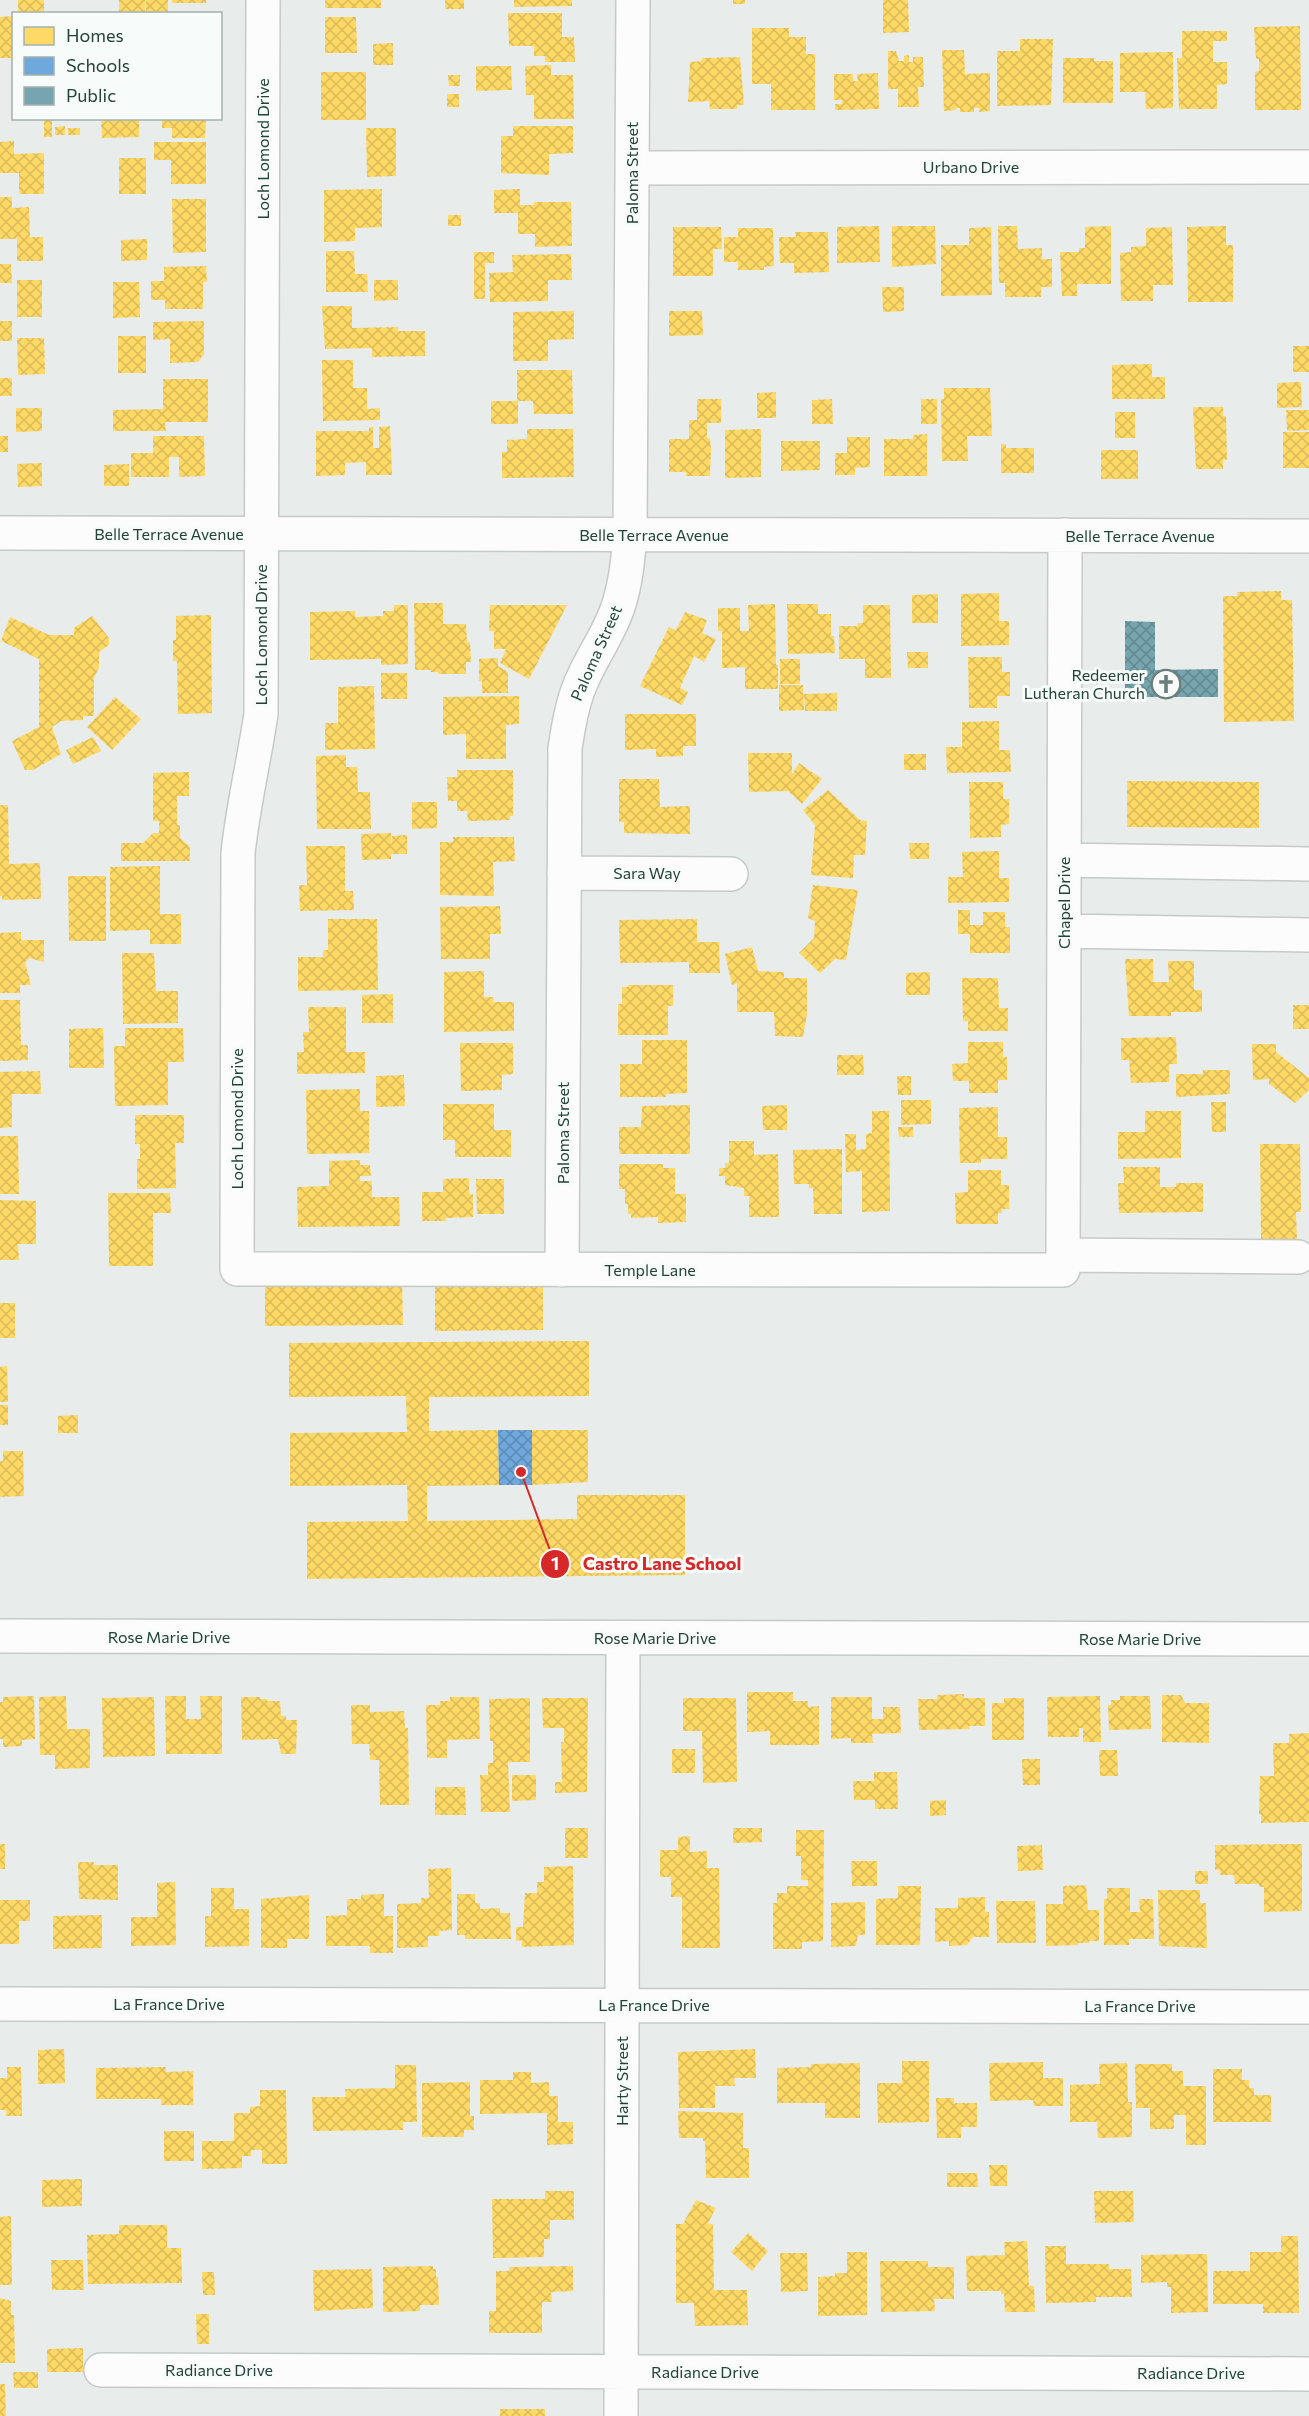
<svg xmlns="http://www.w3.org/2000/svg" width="1309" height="2416" viewBox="0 0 1309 2416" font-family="Commissioner,sans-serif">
<defs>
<pattern id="homes-cross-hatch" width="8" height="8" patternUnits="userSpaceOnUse" patternTransform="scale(1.5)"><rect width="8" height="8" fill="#ffd966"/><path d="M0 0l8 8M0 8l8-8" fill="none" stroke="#dabb59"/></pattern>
<pattern id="schools-cross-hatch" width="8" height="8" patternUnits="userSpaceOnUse" patternTransform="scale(1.5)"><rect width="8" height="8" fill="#6fa8dc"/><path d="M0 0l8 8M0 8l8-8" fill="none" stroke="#5b8ab3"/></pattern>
<pattern id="public-cross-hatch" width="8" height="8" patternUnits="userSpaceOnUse" patternTransform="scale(1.5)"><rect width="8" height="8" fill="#76a5af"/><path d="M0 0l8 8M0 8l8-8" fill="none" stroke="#61888f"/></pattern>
</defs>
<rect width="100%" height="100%" fill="#e8edeb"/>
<path fill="url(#homes-cross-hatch)" d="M18,0h26v13h-26z
M119,0h26v13l-26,1z
M146,0h22v12l-22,1z
M172,0h34v3h-34z
M325,0h56v8h-56z
M445,0h19v9h-19z
M514,0h58v6l-58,1z
M733,0h12v4h-12z
M883,0h25l1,32 -26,1z
M508,13h54v24h12l1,25h-30v-6h-11v-10h-25z
M14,16v42h-14v-41z
M325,17h31l1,36h-32z
M1300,26l1,84h-46v-38l4,-1v-12h-3l-2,-32z
M752,28h37v9h17v17h9v56h-44v-26h-19z
M1182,31h45v10h-14v21h14v22l-10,1v24h-38l-2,-51h5z
M1020,39h33l-2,66 -54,1v-55h23z
M393,43v22h-20v-21z
M942,50h22l1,24 25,-1v38l-11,1v-4h-5v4h-14v-4h-4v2l-12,1z
M888,51h8l3,10h5v-5l5,-1v7h4v-5h10l1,30h-6l1,20h-21v-18h-10z
M1173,52v56l-27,1 -1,-17h-25v-39z
M740,57l4,48h-7v4h-27l-1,-8 -21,1 2,-40 12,-1v-3z
M1063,58h31v3h19v42h-50z
M551,65v10h22l1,44h-40v-24h-8l-1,-29z
M476,66h35l1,24 -36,1z
M321,72h45v48h-45z
M878,73l1,36 -44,1v-6h7v-4h-8v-26h19v7h5l-1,-7z
M448,75h12v11h-11z
M447,94h12v13h-12z
M101,118h38v19l-37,1z
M162,118h44l-1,20h-33v-10h-10z
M44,119h8v18h-8z
M65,126v9h-10v-8z
M513,126h60v27l-24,1v21l-48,-2v-37h12z
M68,128h12v7h-12z
M366,128h30v48l-29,1z
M14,141v13l30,-1v41h-25v-21h-19v-31z
M154,142h52v42h-35v-24h-17z
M119,158h27v36h-27z
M382,189v38l-27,1v13l-31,1v-52z
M520,189v16h14v-3h37l1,44 -37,1v-13h-17v-21h-24v-23z
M0,197h12v11l17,-1 1,30h13v24h-26v-24l-1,2h-16z
M172,199h34v53l-33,1z
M448,215h13v11h-13z
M879,226l1,36 -43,1v-36z
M892,226h43l1,38 -44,3z
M998,226h19l1,23 24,-1v11h10v28h-11v10h-36v-14h-6z
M1111,226v58h-34v12h-15l-2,-44h19v-4h6v-21z
M1226,226v19h7v57h-45l-1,-75z
M673,227h48l1,22h-9v27h-40z
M991,227l1,68 -51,1v-51h28v-17z
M1172,227l1,58h-20v16h-32l-1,-48 11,-1v-5l15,-1v-18z
M738,228h35l1,38 -10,1v3h-26v-8h-14v-25h14z
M795,232h33l1,40 -35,1v-10h-14l-1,-26h17z
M147,239v21l-26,1v-21z
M326,251h28l1,23h12l1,18h-42z
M474,252h20v11h-9v36h-11z
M571,254l1,26h-24v21l-58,1 -1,-29 24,-1 -1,-17z
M0,264h11l1,19h-12z
M206,266l1,16h-4v27h-38v-9h-14v-19h13v-14z
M17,280h25v37h-25z
M374,280h24v20l-24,1z
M113,282h26l1,35 -27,1z
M882,287h22v24l-21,1z
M322,306h30v22l46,-1v4h27v25l-53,1v-9l-47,1z
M574,311v28l-26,1v21h-35v-49z
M669,311h33l1,24 -34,1z
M0,321h12v20h-12z
M204,321v33l-6,8 -28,1v-24l-17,1v-18z
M118,336h28v37h-28z
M17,338h27l1,36 -27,1z
M1293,346h16v26h-16z
M322,360h31v28h14v21l13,-1v12l-57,1z
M1152,364v13h13v22h-53v-34z
M517,370h55l1,44h-39l-1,-13h-15v23h-27v-23h26z
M0,378h12v18h-12z
M163,379h45v43h-43l1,9h-53v-21l50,-1z
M1301,382l1,25 -25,1v-25z
M944,388h46l2,48h-25l1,25h-26l-1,-62h3z
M776,392v26h-19v-25z
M697,399h24v24h-14v15h3l1,11 -1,27h-24v-4h-17v-33h20v-19h8z
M832,399l1,25h-21v-24z
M921,399h16v25h-16z
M1193,407h30v9h3l1,44h-4v9h-27z
M16,408h26v23l-26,1z
M1286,410h23v20l-22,1z
M1115,412h20v26h-20z
M390,426l2,49h-26v-13l-21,1v12l-29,1v-45h53v-4h4v21h6v-21z
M527,429h46l1,48 -72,1v-26h5v-12l20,-1z
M761,429v48l-36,1v-48z
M1283,432h26v36h-26z
M927,434v42h-43v-37h29v-4z
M0,436h8v16h-8z
M153,436h51l1,40 -26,1v-20h-10v20h-38v-24h22z
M847,437h23v30l-15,1v7h-20v-22h12z
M781,441h39v29l-39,1z
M1001,444h5v4h28v25h-33z
M1101,450h37v29h-37z
M42,463v23l-24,1 -1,-23z
M129,464v22h-25v-21z
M1281,591v9h11l2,121 -70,1 -1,-126h14v-4z
M999,593v28h10v24l-48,1v-52z
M938,594v29h-26v-28z
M414,603h29v21h23l1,18h3l1,20h-5v12h-28v-2h-7v-2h-16z
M775,604l1,61h2v24h-33v-22l-23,1v-37h-4v-23h22v23h9l-1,-26z
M787,604h31v10h13v22h3l1,17 -47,1z
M394,605h14v59l-27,1v-6l-71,1v-48l45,-1v6l28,-1v-5h11z
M490,605h77l-38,74 -29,-16 6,-14h-12v-18h-5z
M863,605h27l1,73h-26v-19h-26v-33h19l-1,-3h6z
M685,612l22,8 -5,13 14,6 -12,23 -10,-6 -14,32 8,4 -6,13 -42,-19 29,-59 7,3z
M211,615l1,98 -34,1 -1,-53h-4v-21h3v-24z
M92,616l17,22v7l-10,7v15l-5,11v38h-11v4l-22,1 -9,6 9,27 -28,16h-8l-13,-29 27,-14v-68l-38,-18 9,-24 39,18h25v-7z
M907,652h21v16h-20z
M968,657h34v15h8v24h-13v12h-28z
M498,658v8l10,6v21h-26v-12h-3v-22z
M780,659h20v25h-20z
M381,673h26v26h-26z
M779,685h24l1,25 -25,1z
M374,686l1,63 -50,1v-27h13v-36z
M837,693v18h-32l-1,-17z
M519,696v28l-13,1v34h-40v-25l-23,1v-38z
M115,697l26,22 -29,31 -25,-23z
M625,714h71v32h-13v10l-27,1v-8l-31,1z
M999,721v29h11l1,22 -64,1 -1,-26h16v-25z
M93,737l8,14 -28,13 -7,-14z
M748,753h44v21l7,-11 23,16 -20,25 -14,-13 -39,1z
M904,754h22v16h-22z
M346,755v12h11l1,25h12l1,37h-54l-1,-73z
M457,770h56v46h-3v4l-42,1 -1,-10h-10v-10h-9l-1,-24h10z
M189,772v24h-12v29h3v13l10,9v14h-69v-18h22l10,-10h6v-12h-6v-48z
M619,779h40l1,28 30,-1v28l-66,-1v-11h-5z
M1127,781l132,1v46l-132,-1z
M969,782h34v17h6v25l-8,1v12l-31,1z
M828,790l32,30 7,1 -2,34h-11l-1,23 -42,-3 4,-50 -12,-15z
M412,802h25v26l-25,1z
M0,805h8l1,59 31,-1 1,36 -39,1v-4h-2z
M391,833v14l1,-11 15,-1v19h-16v5l-29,1 -1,-26z
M453,837h61l1,24 -22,1 1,34 -54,-1v-53h13z
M909,843h20v16h-19z
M306,846h39v45h8l1,19 -54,1 -1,-26h8z
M999,851v27h10v24l-61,1v-26h15l-1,-25z
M160,866v48h21v30h-31v-14l-40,1v-64z
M68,876h38v65h-37z
M813,885l45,5 -12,70 -11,-1 -15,14 -21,-20 15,-15 1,-17 -7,-3z
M500,906l1,28h-11v25h-49l-1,-52z
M958,910h12v15h13v-13h22v15h5v26h-40v-19h-12z
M328,919h49l1,71 -80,1v-34h25v-7h5z
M697,919v23h22l1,31h-31v-11l-69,1 -1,-43z
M21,932v8h23v22l-14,-4 -5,4 6,23h-11v8h-20v-60z
M752,947l6,24 26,1v6h23v36l-4,23 -28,-1 -1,-24h-37v-29l-5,2 -7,-31z
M122,953h32l2,38h22v32l-55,1z
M1125,959h28v23h16l-1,-21h26v29h8v22h-31v4h-42z
M484,971v26h9v5h21v29l-70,1v-60z
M930,972v23h-24v-22z
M962,978h36l1,30h9v23h-40v-10h-5z
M628,985h45v21h-5v29h-50v-31h4v-17h6z
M393,994v29h-31v-28z
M0,1000h20l1,45h7v15l-28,1z
M1293,1005h16v24h-16z
M308,1007h38v45h19v21l-68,1v-22h7l-1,-20h6z
M103,1028l1,40h-35v-39z
M125,1028h58l1,34h-16v43l-53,1 -1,-60h11z
M1176,1037l1,27h-8v18l-38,1 -2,-23h-8v-22z
M642,1040h45v53l-21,1v3h-46v-33h22z
M968,1042h35v15h4v23h-9v13h-29v-12h-16l-1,-17 16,-1z
M460,1043h53v31l-11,1v15l-41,1z
M1252,1044h24v8l33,26v12l-14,13 -26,-19v-5l-16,1z
M837,1055h26l1,20h-27z
M1203,1070h27v24l-54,3v-23h27z
M40,1071l1,23h-29v33l-12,1v-56z
M404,1075l1,31 -29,1v-31z
M897,1076h14v19h-13z
M360,1089v22h9v42l-62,1 -1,-64z
M901,1100h30v24l-30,1z
M1211,1102h15v30h-14z
M443,1104h51v26h17v27h-56v-17h-12z
M690,1105v49h-71v-27h22l1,-21z
M787,1105v25h-24l-1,-24z
M998,1107v30h9v22h-26v4h-21l-1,-55z
M872,1111h17l1,100 -28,1v-41l-16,1 -1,-38h11v16l10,-1v-15l6,-1z
M1145,1111h36v47l-63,1v-27h27z
M135,1115h49v28h-9l1,45 -39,1v-30h3v-15h-5z
M898,1127h15v10h-14z
M0,1136h18l1,58h-19z
M729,1141h25v14l24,-1 1,63h-30v-21h-5v-8l-19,-3v-9h-6v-8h6v-5h4z
M1260,1144h40l1,68h-5l1,28h-36z
M842,1149v65h-28l-1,-26h-4v-4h-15l-1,-34z
M360,1160v5h10l1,11h-11v5h12v16h27l1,29 -102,1 -1,-40 32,-1v-25z
M619,1164h44v4h12v26h11v28l-28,1v-6l-27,1v-4h-3v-10h-3v-15h-6z
M1123,1167h37v20h16v-4h27v29l-84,1 -1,-30h6z
M968,1170h33v15h8v24h-7v4h-4v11h-42l-1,-31 13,-1z
M469,1178v16h4v23l-27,1v3h-24v-29h21v-13z
M476,1179h28v35h-27z
M108,1193h62l1,20h-18v53h-44z
M0,1200l36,1v43h-18l1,16h-19z
M402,1274l1,51 -138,1v-50z
M543,1275v55l-108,1v-55z
M0,1303h15v35h-15z
M589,1341v55l-160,1v34l69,-1 1,55 -72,1v35l150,-2v-24h108v80l-378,4v-57l101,-1 -1,-36 -117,1v-53l117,-1 -1,-36 -117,1v-54z
M7,1366l1,36h-8v-35z
M0,1405h8v20h-8z
M78,1415v18h-20v-17z
M532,1430h56v52l-56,3z
M3,1451h20l1,45 -24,1v-36h3z
M747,1692h46v9h15v6l11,-1v39h-49v-14l-23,1z
M964,1694v4h21v28h-16v3l-50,1 -1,-31h19v-4z
M1162,1695h19l4,8h24v40l-47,-1z
M34,1696l1,43 -13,1v6l-19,1v-8h-3v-37h3v-5z
M66,1696l1,33h23v39l-35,1v-14h-15l-1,-58z
M165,1696h21v23h15l-1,-23h22v58h-56z
M1100,1696l1,46h-18v-14h-4v9h-31l-1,-40z
M1120,1696h30l1,33 -42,1 -1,-25h3v-5h9z
M154,1697l1,59 -52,1 -1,-59z
M241,1697h19v2h7v2h13l1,15h5v4h11l-1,34h-15l-3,-15 -36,1z
M450,1697h29l1,42 -33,1v18h-20l-1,-53h14v-4h10z
M831,1697h41v22h11v-12h17l1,26 -29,1 1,9h-22v-5l-20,1z
M530,1698v64h-22l2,50h-29l-1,-37h8v-12h5v-22h-3l-1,-42z
M542,1698h46l-1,94 -32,1v-11h7l-1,-40h3v-14h-21z
M683,1698h53l1,84 -34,1 -1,-52h-19z
M1004,1698h20v42h-32v-37h12z
M351,1705h19v7l34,-1 1,17h3l1,77h-29l-1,-45h-9l-1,-16h-17z
M1309,1733v89l-48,1v-9h-2l1,-38h14l-1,-33h16v-9z
M672,1749h23v24h-23z
M1099,1750h18l1,26h-18z
M1022,1759h18v26h-17z
M874,1772h23l1,37h-23v-9h-21l-1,-19h21z
M512,1775h24v25l-24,1z
M435,1787h30l1,28h-31z
M946,1800v15l-16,1v-15z
M565,1828h23v30h-23z
M733,1828h29v14l-29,1z
M796,1830h28l-1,111 -21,1v7h-29v-46h4v-10h10v-7h21v-6h-7v-24h-5z
M690,1836v16l17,-1v17h12l1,80h-38v-51h-11v-20h-11v-27h18v-13z
M0,1844h5v25h-5z
M1302,1844v67l-38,1v-25h-5v-3h-24l-1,-9h-14v-5h-5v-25z
M1042,1845l1,25 -25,1 -1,-25z
M851,1861h26v25h-25z
M78,1862h16v3h24v35l-39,-1z
M573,1866l1,79 -52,2v-7l-6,1v-14h7l2,-34h12v-11h7v-15z
M451,1868l1,62 -13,1v5h-11v11l-31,1v-44l24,-1v-5h8l-1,-29z
M1195,1871h13v13h-13z
M175,1882l1,63 -45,1v-29h26v-34z
M1086,1885l2,25h11v31h-10v2h-11v2l-32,1v-42h17v-18z
M898,1886h23l-1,59h-44v-46l22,-1z
M211,1888h23v21h15v37l-44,1v-31h6z
M1107,1888h23v24h10l-1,-13h14l1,40h-25v6h-25v-46h3z
M1158,1890h42v13h6l1,45 -48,-2z
M384,1894v22h9v37h-23v-7h-44v-30l21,-1v-16h14v-4z
M457,1894h18v9h5v6l20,-1v5h10l1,26h-46v-4h-8z
M309,1895v44h-22v9h-26v-49z
M985,1897v15h4v25h-16l-6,8 -18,1v-5l-14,1v-34h23v-10z
M0,1900h30v21h-11v23h-19z
M996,1901h39l1,42h-39z
M865,1902v33h-7l-2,11 -25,1v-44z
M102,1915v33l-49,1v-33z
M64,2049l1,34 -27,1v-34z
M755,2049l1,29h-22l1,8h-20v22h-36l-1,-56z
M902,2061h27v61l-51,1 -1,-40h25z
M1043,2062v16h20v28h-29l-1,-6 -43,1 -1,-38z
M860,2063v55h-35v-15h-48v-35l34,-1v-3z
M1127,2063l1,39h4v35l-34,1 -1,-16h-27v-37l30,-1 -1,-20z
M1135,2064h37v7h11v15h23v59h-20v-30h-12v14h-24v-21h-14z
M395,2065h21l1,57h-14v8l-90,1 -1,-34h34l-1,-8 50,-1z
M7,2067h14l1,49h-16v-6h-6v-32h7z
M166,2067v5l27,-1v34h-32v-6h-65v-31z
M1213,2069h29v11h7v8h5v7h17v27h-58z
M513,2072h18v11l18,-1v14h9v26h15v22l-26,1v-32l-67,1v-34h33z
M470,2082v34h4v14h-10v7h-42v-54z
M260,2090h26l1,74h-25v-14h-11v6h-9v12l-40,1v-28h32v-28h16v-6l10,-1z
M936,2098h18v5h23v24h-16v11h-24z
M678,2111l65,2v35h6v30h-43l-1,-37h-2v-3h-24z
M164,2131h30v30h-30z
M989,2165h18v21h-17z
M947,2173h30l1,14h-31z
M82,2179v27l-40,1v-27z
M545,2191h29v29h-24v19h-6v18l-51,1 -1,-59h53z
M1094,2191h39l1,31 -39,1z
M696,2200l20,8 -8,15 5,2 1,65h33l1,35 -53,1 -1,-23h-18v-79h7z
M11,2216l1,69h-12v-68z
M119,2225h48v23h14l1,35 -94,1 -1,-49 32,-1z
M748,2233l20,18 -16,20 -21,-19z
M1281,2236h17l1,77h-36v-9h-50v-33h37v-19h31z
M1027,2241l2,45h5l1,26h-30l-1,-18h-3v-3h-34l-1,-35 39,-1 -1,-13z
M1045,2246h21v18h43v5h22l1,28h-36v5l-50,1z
M847,2252h20v63l-49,1v-39l17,-1v-3h12z
M780,2253h27l1,38 -27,1z
M1207,2254l1,58 -37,1v-26h-4v-5l-26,1v-28z
M51,2260h32l1,30h-32z
M880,2261h48v6h26v32h-20l1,12 -54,1z
M433,2266v3h3v8h2l1,28h-19v6l-37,1v-45z
M573,2266v25l-22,1 1,10h-10v31h-53v-22h7v-40h13v-4z
M372,2269l1,39 -59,3 -1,-41z
M202,2272h12l1,23h-12z
M0,2298l11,3v14h3l1,48h-15z
M196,2314h13v30h-12z
M83,2348v24h-36v-23z
M13,2372h25v16h-24z
M0,2384h5l1,32h-6z
M500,2409h45v7h-45z"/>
<path fill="url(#schools-cross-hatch)" d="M498,1430h34v55h-33z"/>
<path fill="url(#public-cross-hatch)" d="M1125,621l30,1v48l63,-1v28h-93z"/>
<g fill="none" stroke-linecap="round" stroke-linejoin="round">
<g stroke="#c5cac8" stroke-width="36">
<path id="minor" d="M263,0l-2,714c-7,47 -18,92 -23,139l-1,416 826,1 2,-735
M632,168l677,-1
M0,533l1309,3
M1064,860l245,4
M564,873l167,1
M1064,931l245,4
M1063,1255l235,2
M562,1270l3,-522c4,-25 8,-50 19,-72 11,-24 27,-46 35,-72 7,-23 9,-45 11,-69l3,-535
M0,1636l1309,3
M0,2004l1309,3
M101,2370l1208,4
M621,2416l2,-778"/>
</g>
<use href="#minor" stroke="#fcfcfc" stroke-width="33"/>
</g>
<defs>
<g id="church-ring" transform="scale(1.5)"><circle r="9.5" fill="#f7fbf9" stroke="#697e78" stroke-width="1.5"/><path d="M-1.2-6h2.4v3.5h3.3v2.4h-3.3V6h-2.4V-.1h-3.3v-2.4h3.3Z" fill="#697e78"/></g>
</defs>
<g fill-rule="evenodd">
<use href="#church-ring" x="1166" y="684"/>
</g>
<g text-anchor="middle" stroke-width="6" stroke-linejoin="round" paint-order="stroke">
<g font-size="16" fill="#24423a" stroke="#f7fbf9">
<text transform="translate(263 149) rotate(-90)" y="6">Loch Lomond Drive</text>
<text x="971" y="173">Urbano Drive</text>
<text transform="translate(632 173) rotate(-90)" y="6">Paloma Street</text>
<text x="169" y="540">Belle Terrace Avenue</text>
<text x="654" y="541">Belle Terrace Avenue</text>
<text x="1140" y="542">Belle Terrace Avenue</text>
<text transform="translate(261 635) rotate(-90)" y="6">Loch Lomond Drive</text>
<text transform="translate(596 653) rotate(-66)" y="6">Paloma Street</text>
<text x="647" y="879">Sara Way</text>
<text transform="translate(1064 903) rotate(-90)" y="6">Chapel Drive</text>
<text transform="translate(237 1119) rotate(-90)" y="6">Loch Lomond Drive</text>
<text transform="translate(563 1133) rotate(-90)" y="6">Paloma Street</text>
<text x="650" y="1276">Temple Lane</text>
<text x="169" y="1643">Rose Marie Drive</text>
<text x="655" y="1644">Rose Marie Drive</text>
<text x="1140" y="1645">Rose Marie Drive</text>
<text x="169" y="2010">La France Drive</text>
<text x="654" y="2011">La France Drive</text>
<text x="1140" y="2012">La France Drive</text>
<text transform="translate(622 2081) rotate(-90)" y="6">Harty Street</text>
<text x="219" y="2376">Radiance Drive</text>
<text x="705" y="2378">Radiance Drive</text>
<text x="1191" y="2379">Radiance Drive</text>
</g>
<g font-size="16" fill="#24423a" stroke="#f7fbf9" text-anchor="end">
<text x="1145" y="681">Redeemer<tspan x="1145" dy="18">Lutheran Church</tspan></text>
</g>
</g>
<path fill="none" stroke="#d62828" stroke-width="2" d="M521 1472L555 1564"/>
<g fill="#d62828" stroke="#f7fbf9" stroke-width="2">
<circle cx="521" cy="1472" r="6"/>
<circle cx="555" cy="1564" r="15"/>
</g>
<g font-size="18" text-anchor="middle" font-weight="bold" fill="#fff">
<text x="555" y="1570">1</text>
</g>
<g font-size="18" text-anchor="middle" font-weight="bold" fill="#d62828" stroke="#f7fbf9" stroke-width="6" stroke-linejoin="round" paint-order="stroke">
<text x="662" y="1570">Castro Lane School</text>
</g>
<rect x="12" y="12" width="210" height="108" fill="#f7fbf9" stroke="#a3b1ad" stroke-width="1.5"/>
<rect x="24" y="27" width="30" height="18" fill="#ffd966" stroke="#a3b1ad" stroke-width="1.5"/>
<text x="66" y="42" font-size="18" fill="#24423a">Homes</text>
<rect x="24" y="57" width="30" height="18" fill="#6fa8dc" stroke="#a3b1ad" stroke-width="1.5"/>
<text x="66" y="72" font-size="18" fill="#24423a">Schools</text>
<rect x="24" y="87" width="30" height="18" fill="#76a5af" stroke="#a3b1ad" stroke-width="1.5"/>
<text x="66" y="102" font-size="18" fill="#24423a">Public</text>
</svg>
